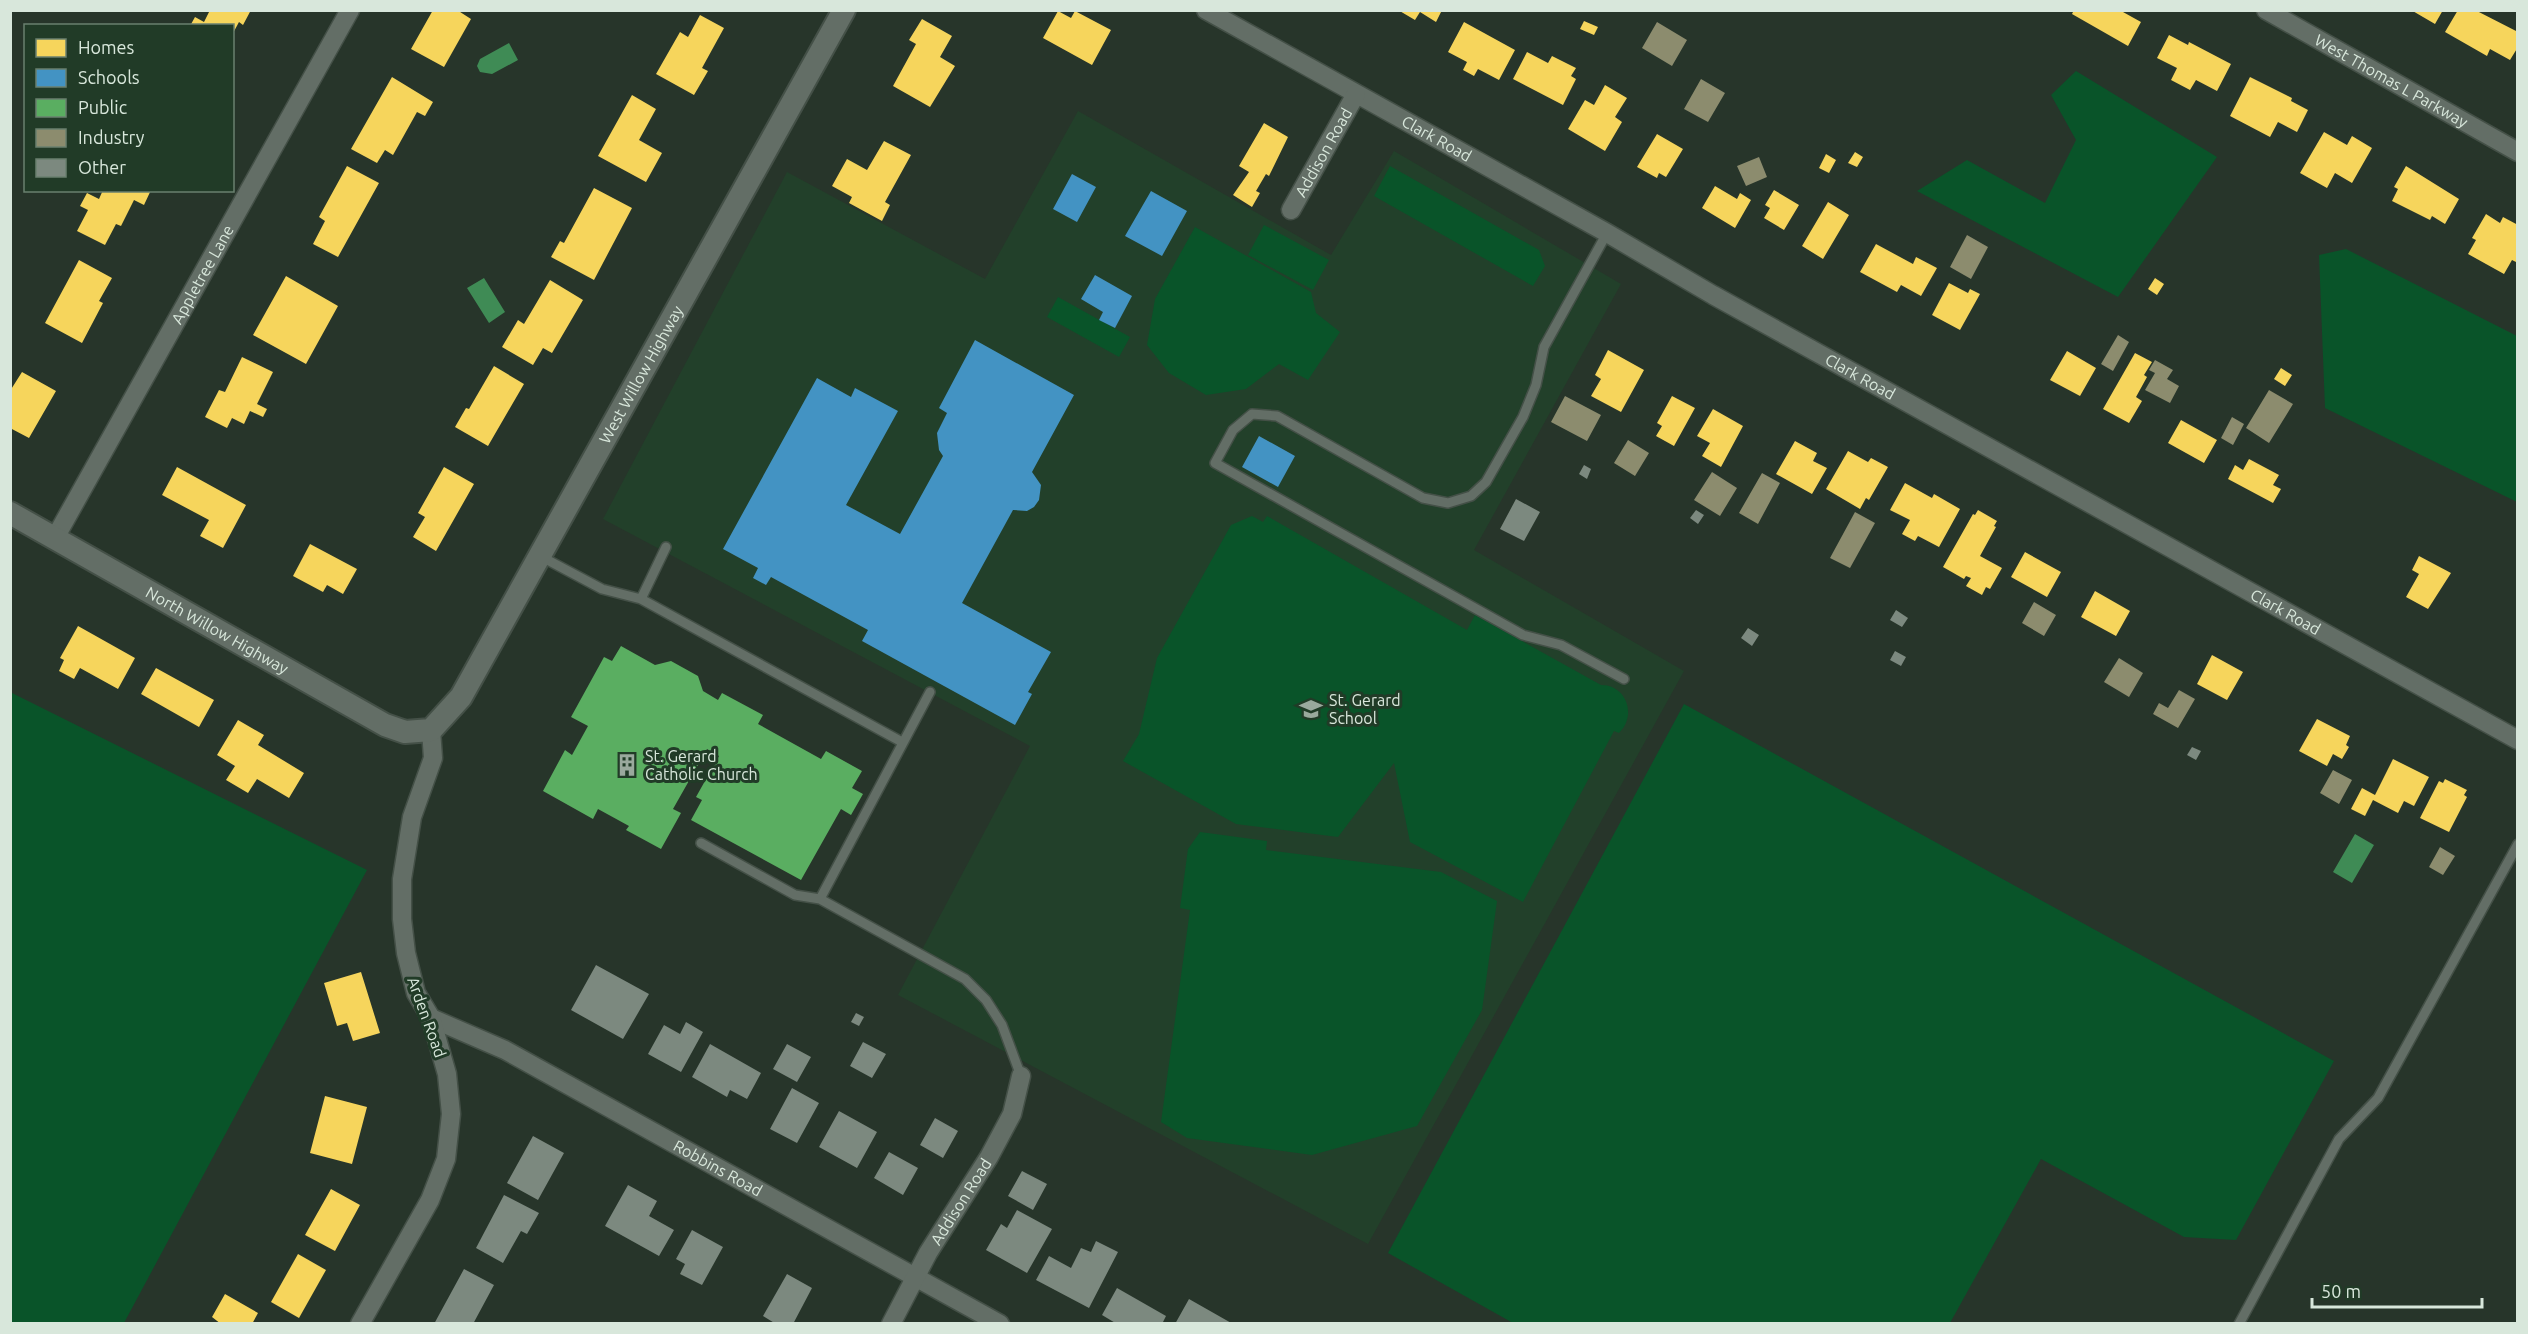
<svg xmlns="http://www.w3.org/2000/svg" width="2528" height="1334" viewBox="0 0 2528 1334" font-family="Ubuntu,sans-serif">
<rect width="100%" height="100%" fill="#27352a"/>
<path fill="#22402a" d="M1078,111l253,144 63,-104 227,133 -147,266 210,121 -316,573 -470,-249 132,-249 -427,-227 184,-347 198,107z"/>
<path fill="#095429" d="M2076,71l141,86 -99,140 -201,-106 50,-31 78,43 31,-63 -25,-45z
M1390,166l149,84 6,16 -12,20 -159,-90z
M1264,225l65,35 -16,30 -65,-35z
M1195,227l116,65 5,21 24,19 -32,48 -29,-16 -33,25 -40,6 -37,-22 -22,-28 8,-46z
M2346,249l171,87v166l-192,-94 -6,-153z
M1058,297l72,40 -11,20 -72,-40z
M1252,516l11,6 4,-6 200,114 8,-15 126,70c26,0 36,31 18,48l-5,-2 -91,171 -113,-60 -16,-79 -56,74 -102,-13 -113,-63 16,-27 18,-76 74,-133z
M10,692l357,178 -243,453h-113z
M1684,704l650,357 -98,179 -52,-3 -143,-78 -91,164h-437l-125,-70z
M1200,832l67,9 -1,9 175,22 56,29 -15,109 -65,116 -105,29 -125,-17 -26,-16 29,-212 -10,-2 8,-59z"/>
<path fill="#3f8b55" d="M509,43l9,17 -26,14 -12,-2 -3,-6 3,-7z
M484,278l21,34 -16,11 -22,-35z
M2355,834l19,11 -22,38 -19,-11z"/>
<path fill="#f6d55c" d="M210,10h41l-8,15 -4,-3 -7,13v-9h-42l5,-9 9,5z
M433,10h24l14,9 -27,48 -33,-18z
M1398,10h44l-6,12 -16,-10 -5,8z
M2074,10h51l-2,2 18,10 -13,24 -56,-32z
M2411,10h32l-8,14z
M2458,10h17l43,22v15l-8,13 -20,-11 -3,7 -42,-24z
M1058,11l13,7 4,-7 36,19 -19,35 -49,-27z
M700,15l24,13 -22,40 6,3 -14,24 -38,-21 24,-42 8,5z
M922,19l30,17 -12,21 15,9 -25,41 -37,-21 23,-42 -7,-4z
M1584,21l14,6 -4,8 -14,-6z
M1464,22l51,28 -16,30 -21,-11 -4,7 -11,-6 4,-8 -19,-10z
M2169,35l19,10 1,-3 42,22 -14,27 -21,-11 -6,10 -19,-10 6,-12 -20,-10z
M1527,52l21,11 4,-7 24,12 -5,8 5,3 -13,26 -50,-26z
M392,77l41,25 -8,14 -8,-4 -24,43 -8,-5 -8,13 -26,-14z
M2250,77l42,21 -1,3 17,9 -11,22 -19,-10 -8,15 -40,-21z
M1605,85l22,13 -12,19 7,5 -17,29 -37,-22 17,-29 9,5z
M632,95l24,14 -17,31 23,13 -16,29 -48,-26z
M1264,123l24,14 -19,39 -3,-2 -10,17 4,2 -8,14 -19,-12 16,-23 -10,-6z
M2324,132l23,13 5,-9 20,12 -20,35 -17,-10 -8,15 -27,-15z
M1657,134l26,15 -17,28 -7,-4 -2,5 -20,-11z
M884,141l27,14 -26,47 5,3 -8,16 -33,-18 3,-6 -20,-11 15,-27 20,11z
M1855,152l8,5 -6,10 -9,-4z
M1826,154l10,6 -7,13 -10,-5z
M347,166l32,17 -41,74 -25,-13 12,-23 -6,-4z
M2406,166l53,33 -14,25 -13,-8 -2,4 -38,-19 6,-12 -4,-2z
M1715,186l22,13 3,-6 11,7 -16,28 -33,-20z
M594,188l38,20 -38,72 -43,-23 9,-16 4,2z
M103,190h48l-7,15 -10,-5 -13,26 -5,-2 -11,21 -28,-14 11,-21 -8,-4 7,-13 12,6z
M1774,190l25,15 -15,25 -20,-12 6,-10 -5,-3z
M1828,202l21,13 -26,44 -21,-13z
M2486,214l14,9 3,-6 15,8v38l-6,-3 -8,14 -36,-20 8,-14 -4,-2z
M1876,244l37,20 3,-7 21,11 -16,28 -20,-11 -4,7 -37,-20z
M79,260l33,18 -13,23 4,2 -21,40 -37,-20z
M286,276l52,30 -32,58 -53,-29z
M2155,278l9,6 -7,11 -9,-6z
M550,280l33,20 -31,53 -9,-5 -10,17 -31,-18 16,-27 6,4z
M1949,283l19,10 2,-4 10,5 -20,36 -28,-15z
M1608,350l36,20 -23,42 -30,-16 10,-17 -6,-4z
M2067,351l29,17 -16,28 -30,-16z
M2135,353l17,9 -8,13 3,2 -11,20 6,4 -13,22 -26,-14z
M242,357l31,15 -16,32 10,5 -4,8 -13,-6 -6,13 -12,-6 -5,10 -22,-11 14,-27 6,2z
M494,366l30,18 -36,62 -33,-19 11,-19 3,1z
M2281,368l11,7 -7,11 -11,-7z
M22,372l34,19 -27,47 -19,-10v-37z
M1672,396l23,12 -21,38 -18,-10 6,-10 -5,-3z
M1713,409l30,17 -22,41 -19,-11 8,-13 -13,-7z
M2181,420l36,20 -13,23 -36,-20z
M1795,441l22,12 -4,8 14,7 -15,26 -36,-20z
M1848,451l20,11 3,-4 17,9 -19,33 -3,-2 -6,11 -34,-20z
M2249,459l30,16 -6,10 8,4 -8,14 -45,-24 7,-14 8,5z
M177,467l69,38 -23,43 -23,-12 9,-16 -47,-25z
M444,467l30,17 -38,67 -23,-14 12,-20 -7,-4z
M1905,483l27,15 2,-4 26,15 -21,38 -21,-11 -3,5 -13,-7 8,-14 -20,-10z
M1978,510l19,11 -3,5 2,1 -16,29 22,12 -12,21 -4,-2 -4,8 -16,-9 5,-8 -5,-2 -2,3 -21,-12 30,-53 2,1z
M310,544l47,25 -14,25 -16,-9 -4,7 -30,-16z
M2025,552l36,20 -14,25 -36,-20z
M2419,556l32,17 -23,36 -22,-12 13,-23 -7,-4z
M2095,591l35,20 -14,25 -35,-19z
M78,626l57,32 -17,31 -38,-21 -6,11 -15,-8 5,-11 -4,-2z
M2212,655l31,17 -16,28 -30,-16z
M156,668l58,32 -15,27 -58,-33z
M2317,719l33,17 -4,9 3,2 -7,12 -9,-5 -6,12 -28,-15z
M238,720l26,15 -6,10 46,28 -15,25 -32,-19 -9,14 -22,-13 9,-14 -18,-11z
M2393,759l36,18 -15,29 -10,-5 -6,12 -25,-13 -8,16 -14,-7 11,-21 13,7z
M2445,779l22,11 -3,5 3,2 -18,35 -29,-14 19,-37 4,2z
M361,972l19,61 -27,8 -6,-18 -10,3 -13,-43z
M325,1096l42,11 -15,57 -42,-11z
M331,1189l29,16 -25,46 -30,-16z
M298,1254l28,16 -27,48 -28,-16z
M225,1294l33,19 -6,11h-31l-9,-7z"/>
<path fill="#4393c3" d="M1072,174l24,13 -19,35 -24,-13z
M1151,191l36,20 -25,45 -37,-20z
M1095,275l37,21 -17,32 -16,-8 4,-8 -22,-13z
M975,340l99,55 -42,77 9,13 -2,15 -5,7 -7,4 -14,-1 -51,93 89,49 -23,40 4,2 -17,31 -153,-84 6,-11 -97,-53 -5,8 -13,-7 5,-10 -35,-19 94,-171 34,19 4,-9 43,23 -52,94 54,29 43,-78 -4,-6 -2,-17 10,-20 -8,-5z
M1259,436l36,20 -17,31 -36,-20z"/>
<path fill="#5aae61" d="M621,646l34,19 16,-4 27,15 5,15 15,9 4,-7 41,22 -5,9 63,35 5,-8 36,20 -10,17 11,6 -12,21 -10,-6 -40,71 -110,-60 11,-20 -6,-3 23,-41 -12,-7 -34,60 8,4 -20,36 -35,-19 3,-4 -31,-17 -5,10 -50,-28 22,-41 7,5 16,-29 -17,-9 33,-60 8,4z"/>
<path fill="#8c8c6e" d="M1657,22l30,18 -15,26 -30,-18z
M1701,79l24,14 -17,29 -24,-13z
M1759,157l8,20 -21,9 -9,-20z
M1967,235l21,12 -17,32 -21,-12z
M2118,335l11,7 -16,29 -12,-7z
M2155,360l18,10 -6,9 12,7 -9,17 -25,-13 10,-17 -6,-3z
M2269,390l24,14 -24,39 -23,-15z
M1565,396l36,19 -14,26 -36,-19z
M2232,417l12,7 -11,21 -12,-7z
M1628,440l21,13 -14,23 -21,-13z
M1712,472l25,16 -17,28 -26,-16z
M1762,473l18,10 -22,41 -19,-11z
M1855,512l20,11 -25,45 -20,-10z
M2034,602l22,13 -12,21 -22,-13z
M2119,658l24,15 -14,24 -25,-15z
M2179,690l16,9 -17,29 -25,-14 6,-11 9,5z
M2333,770l19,10 -13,24 -19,-11z
M2440,847l15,9 -12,19 -14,-8z"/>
<path fill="#7c897f" d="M1584,465l7,4 -4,10 -8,-5z
M1516,499l24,13 -16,29 -24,-12z
M1696,510l8,5 -6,9 -8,-6z
M1896,610l12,8 -6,9 -12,-7z
M1748,628l11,7 -7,11 -11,-8z
M1895,651l11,6 -5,9 -11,-6z
M2192,747l9,4 -5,9 -9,-5z
M596,965l53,29 -26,45 -52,-29z
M856,1013l8,4 -5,9 -8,-4z
M686,1022l17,10 -22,40 -33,-18 16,-29 16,9z
M863,1042l23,12 -14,24 -22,-12z
M710,1044l51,29 -14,26 -17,-9 -3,7 -35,-20z
M787,1044l24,13 -14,25 -24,-13z
M792,1088l27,15 -22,40 -27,-14z
M839,1111l38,21 -20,36 -38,-21z
M935,1118l23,13 -15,27 -23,-13z
M533,1136l31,17 -26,47 -31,-17z
M889,1152l29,16 -15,27 -29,-17z
M1022,1171l25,13 -14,26 -25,-14z
M628,1185l29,16 -8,15 25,14 -15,26 -54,-30z
M504,1195l35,18 -12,21 -6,-3 -18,32 -27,-15z
M1017,1210l35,19 -25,44 -41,-23 15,-26 6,4z
M692,1230l31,17 -21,38 -22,-11 5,-10 -9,-5z
M1096,1241l22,11 -29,56 -53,-28 13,-24 22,12 10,-20 10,4z
M464,1269l30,16 -21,39h-39z
M787,1274l25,14 -19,36h-17l-13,-8z
M1117,1288l49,28 -4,8h-45l-15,-9z
M1189,1299l44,25h-58z"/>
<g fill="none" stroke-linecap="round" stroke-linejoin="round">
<g stroke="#445047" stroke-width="12">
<path id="service" d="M1607,233l-63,114 -8,38 -13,32 -37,65 -15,14 -23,7 -25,-5 -146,-82 -25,-2 -19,16 -18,33 308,172 38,10 63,34
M540,556l62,33 39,10 261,143
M641,599l25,-52
M930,692l-110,207 145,80 21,21 16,25 19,51
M701,843l94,52 25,4
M2239,1324l100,-185 39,-41 140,-254"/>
</g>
<g stroke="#445047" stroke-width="21">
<g id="minor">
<path id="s1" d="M1206,10l401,223 106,62 805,445"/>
<path id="s2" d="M2266,10l252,142"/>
<path id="s3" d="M1291,210l65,-116"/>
<path id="s4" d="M55,538l295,-528"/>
<path id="s5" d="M431,1018l74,32 495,274"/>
<path d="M360,1324l70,-124 16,-41 5,-45 -4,-40 -16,-56 -15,-25 -10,-40 -4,-34v-40l10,-62 21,-59 -2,-28"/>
<path id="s6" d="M891,1324l37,-71 61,-96 23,-43 9,-38"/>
</g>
</g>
<g stroke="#445047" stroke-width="26">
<g id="tertiary">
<path id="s7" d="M10,513l375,212 20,7 26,-2 30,-33 383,-687"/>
</g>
</g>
<use href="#service" stroke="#636e66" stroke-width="9"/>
<use href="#minor" stroke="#636e66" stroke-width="18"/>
<use href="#tertiary" stroke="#636e66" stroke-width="22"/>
</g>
<defs>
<g id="school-bare" transform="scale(1.8)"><path d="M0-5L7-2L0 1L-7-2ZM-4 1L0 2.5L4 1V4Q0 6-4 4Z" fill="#9aa99d" stroke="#213b27" stroke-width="2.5" paint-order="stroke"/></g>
<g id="building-bare" transform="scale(1.8)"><path d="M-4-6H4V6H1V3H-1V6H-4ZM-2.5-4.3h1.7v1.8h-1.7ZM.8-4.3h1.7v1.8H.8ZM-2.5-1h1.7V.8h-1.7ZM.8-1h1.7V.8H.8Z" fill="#9aa99d" stroke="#213b27" stroke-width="2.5" paint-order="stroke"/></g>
</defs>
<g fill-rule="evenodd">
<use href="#school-bare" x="1311" y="709"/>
<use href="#building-bare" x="627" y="765"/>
</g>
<g text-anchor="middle" stroke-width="6" stroke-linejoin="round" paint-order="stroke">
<g font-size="16" fill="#d8e7db" stroke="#213b27">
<text dy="6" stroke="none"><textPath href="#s2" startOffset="144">West Thomas L Parkway</textPath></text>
<text dy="6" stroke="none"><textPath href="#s1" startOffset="264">Clark Road</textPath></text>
<text dy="6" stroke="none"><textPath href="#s3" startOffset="66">Addison Road</textPath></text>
<text dy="6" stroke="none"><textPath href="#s4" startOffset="302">Appletree Lane</textPath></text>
<text dy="6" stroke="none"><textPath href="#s7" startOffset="892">West Willow Highway</textPath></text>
<text dy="6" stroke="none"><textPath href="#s1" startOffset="750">Clark Road</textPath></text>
<text dy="6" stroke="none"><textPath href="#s1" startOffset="1236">Clark Road</textPath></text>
<text dy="6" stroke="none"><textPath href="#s7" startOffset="238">North Willow Highway</textPath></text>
<text transform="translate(427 1017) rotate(70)" y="6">Arden Road</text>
<text dy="6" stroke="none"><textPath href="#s5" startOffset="324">Robbins Road</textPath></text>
<text dy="6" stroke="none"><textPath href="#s6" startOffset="141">Addison Road</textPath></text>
</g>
<g font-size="16" fill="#d8e7db" stroke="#213b27" text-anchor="start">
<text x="1329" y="706">St. Gerard<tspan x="1329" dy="18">School</tspan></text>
<text x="645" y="762">St. Gerard<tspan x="645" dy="18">Catholic Church</tspan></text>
</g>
</g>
<rect width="2528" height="1334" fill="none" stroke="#d8e7db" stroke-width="24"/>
<rect x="24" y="24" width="210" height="168" fill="#213b27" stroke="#6a806f" stroke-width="1.5"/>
<rect x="36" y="39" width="30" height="18" fill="#f6d55c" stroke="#6a806f" stroke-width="1.5"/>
<text x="78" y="54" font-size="18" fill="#d8e7db">Homes</text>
<rect x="36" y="69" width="30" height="18" fill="#4393c3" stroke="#6a806f" stroke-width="1.5"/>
<text x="78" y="84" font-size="18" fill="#d8e7db">Schools</text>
<rect x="36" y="99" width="30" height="18" fill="#5aae61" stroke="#6a806f" stroke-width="1.5"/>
<text x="78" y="114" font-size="18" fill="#d8e7db">Public</text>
<rect x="36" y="129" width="30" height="18" fill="#8c8c6e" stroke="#6a806f" stroke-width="1.5"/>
<text x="78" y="144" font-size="18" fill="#d8e7db">Industry</text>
<rect x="36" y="159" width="30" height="18" fill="#7c897f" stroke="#6a806f" stroke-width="1.5"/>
<text x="78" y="174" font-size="18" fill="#d8e7db">Other</text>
<path d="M2312 1298v9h170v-9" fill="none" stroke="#d8e7db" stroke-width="3"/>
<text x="2321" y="1298" font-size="18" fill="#d8e7db" stroke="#213b27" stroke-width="4.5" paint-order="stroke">50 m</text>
</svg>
